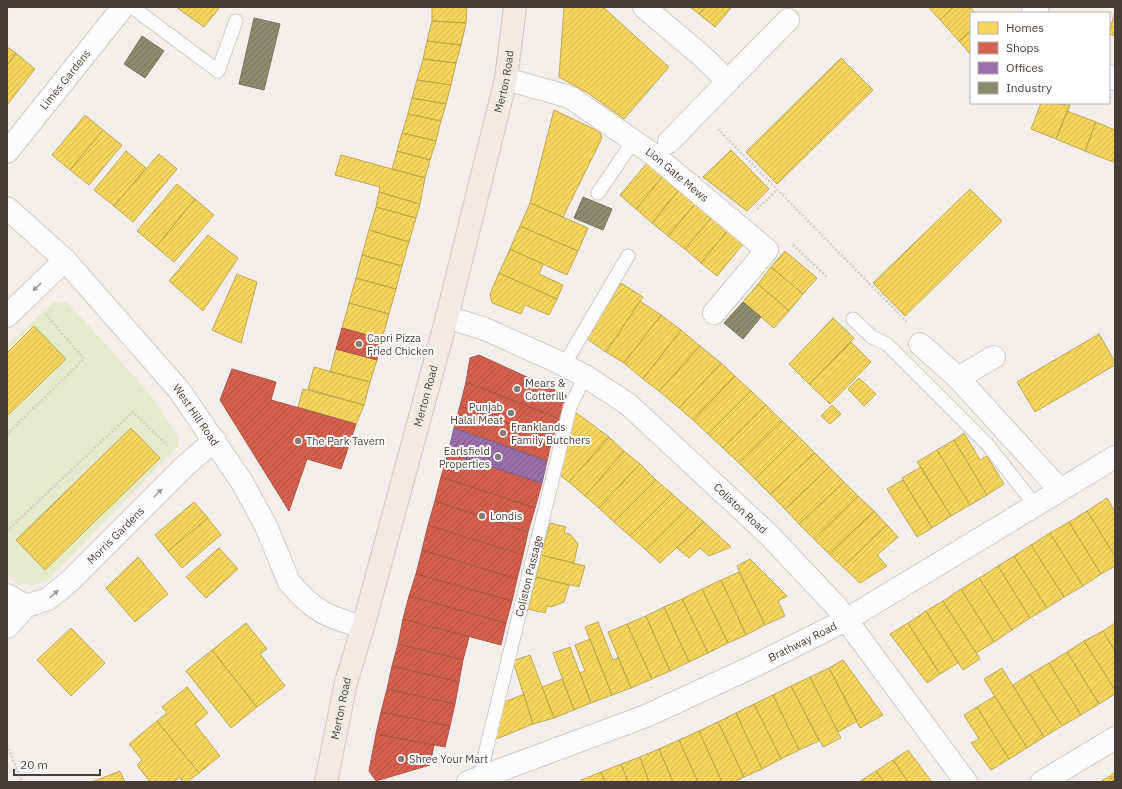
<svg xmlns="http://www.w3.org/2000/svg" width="1122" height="789" viewBox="0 0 1122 789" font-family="'IBM Plex Sans',sans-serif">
<defs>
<pattern id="homes-hatch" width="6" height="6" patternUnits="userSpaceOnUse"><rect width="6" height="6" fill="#f6d55c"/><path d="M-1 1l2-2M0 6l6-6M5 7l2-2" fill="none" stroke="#d4b851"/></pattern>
<pattern id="shops-hatch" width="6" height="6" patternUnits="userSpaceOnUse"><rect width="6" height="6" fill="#d6604d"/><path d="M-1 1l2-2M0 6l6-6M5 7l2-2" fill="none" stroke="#b05141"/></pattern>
<pattern id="offices-hatch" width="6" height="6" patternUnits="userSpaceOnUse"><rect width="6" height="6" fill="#9970ab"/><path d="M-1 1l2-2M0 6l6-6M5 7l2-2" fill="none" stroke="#7f5d8c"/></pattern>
<pattern id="industry-hatch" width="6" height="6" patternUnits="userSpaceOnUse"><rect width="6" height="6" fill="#8c8c6e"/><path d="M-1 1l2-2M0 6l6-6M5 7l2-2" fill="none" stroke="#74745b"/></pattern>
</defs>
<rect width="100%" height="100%" fill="#f1eeec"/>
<path fill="#e5eacd" d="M55,301l13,2 82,91 28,42 1,9 -132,136 -14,4 -15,-1 -11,-11v-228z"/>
<path fill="url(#homes-hatch)" stroke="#c2a851" d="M176,7h44l-16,20z
M432,7h35l-1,16 -34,-2z
M564,7h39l66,60 -45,52 -36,-26 -29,-16z
M690,7h15l-6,7z
M705,7h27l-17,20 -16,-13z
M928,7h26l-14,13z
M954,7h16l5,6h-4v17l-12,11 -19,-21z
M1115,11v25l-6,-2z
M432,21l34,2 -5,22 -34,-4z
M971,30v25l-12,-14z
M427,41l34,4 -5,18 -33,-4z
M7,47l9,6 -9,12z
M16,53l19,16 -28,36v-40z
M841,58l32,32 -96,94 -31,-32z
M423,59l33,4 -5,22 -34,-5z
M417,80l34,5 -5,19 -34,-6z
M412,98l34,6 -5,17 -33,-7z
M1041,103l29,2 -14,34 -25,-10z
M554,110l46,22 2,6 -39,79 -33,-14z
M1067,111l29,11 -11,29 -29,-12z
M408,114l33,7 -5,20 -34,-8z
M85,115l18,15 -33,40 -18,-15z
M1096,122l19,8v28l-2,4 -28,-11z
M103,130l19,15 -33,40 -19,-15z
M402,133l34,8 -6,19 -33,-9z
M731,150l38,39 -22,22 -44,-34z
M126,151l20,17 -32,38 -20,-16z
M397,151l33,9 -5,18 -33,-9z
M159,154l18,15 -44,53 -19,-16z
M341,155l84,23 -5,26 -41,-12 1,-5 -45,-12z
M647,163l16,13 -27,33 -16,-14z
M663,176l16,14 -27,33 -16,-14z
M177,184l18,15 -39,48 -19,-16z
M970,189l32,32 -97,95 -32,-33z
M679,190l17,13 -28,33 -16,-13z
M379,192l41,12 -4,14 -40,-11z
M195,199l19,16 -40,47 -18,-15z
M530,203l58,25 -10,23 -58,-25z
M696,203l16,14 -27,32 -17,-13z
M376,207l40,11 -7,24 -40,-12z
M712,217l16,13 -27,33 -16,-14z
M520,226l58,25 -11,24 -57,-26z
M369,230l40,12 -7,24 -40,-11z
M728,230l16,13 -27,33 -16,-13z
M208,235l30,23 -35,53 -34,-30z
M510,249l33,15 -4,10 24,11 -6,14 -58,-26z
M785,251l32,27 -14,16 -32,-27z
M362,255l40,11 -6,23 -40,-11z
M771,267l32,27 -14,17 -31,-27z
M499,273l58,26 -8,16 -24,-10 -4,9 -29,-11 -2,-9z
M237,274l20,8 -16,61 -29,-13z
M356,278l40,11 -7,25 -40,-11z
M621,283l22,14 -37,55 -19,-13z
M758,284l31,27 -15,17 -31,-26z
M640,301l21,14 -37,48 -18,-11z
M349,303l40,11 -7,25 -40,-11z
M661,315l20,15 -38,49 -19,-16z
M833,318l21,20 -45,46 -20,-20z
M34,326l32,33 -59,57v-63z
M681,330l19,16 -41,45 -16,-12z
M1099,334l16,28v3l-80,47 -18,-30z
M851,342l20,20 -41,42 -21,-20z
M700,346l21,17 -42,45 -20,-17z
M336,349l41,11 -7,22 -40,-10z
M721,363l14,13 -42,44 -14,-12z
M314,367l56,15 -6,23 -56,-16z
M735,376l16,15 -43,43 -15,-14z
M859,378l17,16 -12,12 -16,-17z
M303,389l61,16 -8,19 -58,-17z
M751,391l15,14 -43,43 -15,-14z
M766,405l16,16 -43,42 -16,-15z
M832,405l9,9 -11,10 -9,-8z
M574,411l35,26 -40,45 -12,-9z
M782,421l16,15 -43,43 -16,-16z
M131,428l29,30 -115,112 -29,-30z
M964,433l16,27 7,-4 17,28 -17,11 -33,-55z
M798,436l17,17 -45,41 -15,-15z
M609,437l15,14 -39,45 -16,-14z
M954,440l33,55 -17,10 -33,-55z
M937,450l33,55 -19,11 -34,-54z
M624,451l16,13 -41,44 -14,-12z
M815,453l14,14 -44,42 -15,-15z
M640,464l16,16 -42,42 -15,-14z
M829,467l15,15 -45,42 -14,-15z
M921,467l30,49 -19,12 -30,-50z
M656,480l16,14 -42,42 -16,-14z
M903,480l29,48 -15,9 -30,-48z
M844,482l14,14 -44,43 -15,-15z
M672,494l16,14 -42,42 -16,-14z
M858,496l16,15 -45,43 -15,-15z
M1107,498l8,14v44l-28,-45z
M194,502l14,16 -40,33 -13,-16z
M688,508l16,14 -44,41 -14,-13z
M874,511l13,14 -44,42 -14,-13z
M1087,511l28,45v10l-14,8 -32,-52z
M208,518l13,17 -39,33 -14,-17z
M704,522l27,25 -22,9 -9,-8 -11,10 -12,-10z
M1069,522l32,52 -18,12 -33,-53z
M550,523l16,4 -2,6 6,1 8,10 -4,19 -33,-8z
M887,525l11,12 -21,18 10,11 -27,17 -17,-16z
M1050,533l33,53 -19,11 -33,-52z
M1031,545l33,52 -17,11 -33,-52z
M219,548l19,21 -32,29 -20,-21z
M541,555l44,11 -6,21 -43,-10z
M1014,556l33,52 -17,10 -32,-52z
M138,557l30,37 -33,28 -29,-34z
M750,559l37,37 -9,5 7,15 -20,9 -28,-59z
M998,566l32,52 -18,12 -33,-52z
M739,572l26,53 -19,10 -25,-55z
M536,577l33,8 -5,17 -13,5 -4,-1 -2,7 -17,-4z
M979,578l33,52 -18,12 -33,-53z
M721,580l25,55 -18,8 -26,-54z
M702,589l26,54 -20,10 -26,-54z
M961,589l33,53 -18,11 -33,-52z
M682,599l26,54 -19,9 -25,-55z
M943,601l37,58 -17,11 -37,-59z
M664,607l25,55 -19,9 -24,-55z
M926,611l32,52 -18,11 -32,-51z
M646,616l24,55 -18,8 -25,-55z
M598,622l15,38 5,-2 13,30 -19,7 -27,-68z
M246,623l21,26 -7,5 25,32 -28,21 -45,-57z
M908,623l32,51 -13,9 -37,-49z
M1115,623v28l-12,-20z
M627,624l25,55 -21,9 -23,-56z
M71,628l34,35 -34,33 -34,-36z
M1103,631l12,20v39l-31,-49z
M590,639l22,56 -21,8 -11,-30 5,-2 -10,-26z
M1084,641l31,49v4l-16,10 -32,-52z
M570,647l21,56 -17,7 -21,-57z
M212,650l45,57 -26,21 -45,-57z
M1067,652l32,52 -18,11 -32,-52z
M530,655l24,63 -21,6 -20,-63z
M843,660l40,55 -23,13 -31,-60z
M1049,663l32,52 -19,11 -32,-52z
M829,668l28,53 -19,11 -28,-55z
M1002,668l42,69 -17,11 -43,-69z
M1030,674l32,52 -18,11 -31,-52z
M810,677l31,61 -18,9 -32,-61z
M562,679l12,31 -20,8 -12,-31z
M791,686l28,55 -20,9 -26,-55z
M187,687l21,26 -13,11 25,32 -21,17 -42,-52 10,-8 -5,-6z
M524,694l9,30 -39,16 8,-37z
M773,695l26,55 -18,9 -27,-55z
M995,696l32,52 -18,11 -32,-52z
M754,704l27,55 -19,10 -26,-56z
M977,707l32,52 -18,11 -20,-27 8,-4 -15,-24z
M736,713l26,56 -18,8 -26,-55z
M157,721l42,52 -12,9h-4l-3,-5 -6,5h-24l-13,-17 5,-5 -13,-16z
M718,722l26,55 -10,5h-12l-23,-51z
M699,731l23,51h-24l-19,-42z
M679,740l19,42h-25l-14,-33z
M659,749l14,33h-24l-9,-25z
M908,750l24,32h-24l-15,-22z
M640,757l9,25h-21l-7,-18z
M893,760l15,22h-24l-8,-11z
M621,764l7,18h-23l-4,-10z
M120,771l5,11h-33z
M876,771l8,11h-25z
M601,772l4,10h-23l-1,-2z
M1115,772v10h-1l-4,-6z
M1110,776l4,6h-14z"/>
<path fill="url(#shops-hatch)" stroke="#ab5647" d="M342,328l40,11 -5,21 -41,-11z
M479,355l87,40 -6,24 -94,-37 4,-24z
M232,369l44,13 -5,18 85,24 -15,45 -34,-10 -18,52 -69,-111z
M466,382l94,37 -8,20 -92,-33z
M460,406l92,33 -5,22 -93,-33z
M448,453l94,30 -7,25 -94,-31z
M441,477l94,31 -7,24 -93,-31z
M435,501l93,31 -5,23 -95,-30z
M428,525l95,30 -6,24 -95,-29z
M422,550l95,29 -5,22 -96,-27z
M416,574l96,27 -6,22 -97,-27z
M409,596l97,27 -5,22 -98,-26z
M403,619l66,18 -6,23 -65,-16z
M398,644l65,16 -4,22 -67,-16z
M392,666l67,16 -4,22 -68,-15z
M387,689l68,15 -5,22 -69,-14z
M381,712l69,14 -5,21 -69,-13z
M376,734l58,11 -4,20 -54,16 -7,-10z"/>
<path fill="url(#offices-hatch)" stroke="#816188" d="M454,428l93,33 -5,22 -94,-30z"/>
<path fill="url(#industry-hatch)" stroke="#78755e" d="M254,18l26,6 -16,66 -25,-6z
M142,36l22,15 -19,27 -21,-14z
M583,197l29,12 -9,21 -29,-12z
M743,302l18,15 -18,22 -19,-16z"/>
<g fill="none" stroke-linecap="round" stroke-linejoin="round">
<g stroke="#cecac8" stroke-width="15">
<g id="lane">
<path d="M132,7l86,64 18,-50"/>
<path d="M598,193l36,-53"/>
<path d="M853,319l19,18 15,7 100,100 48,61"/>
<path d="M564,365l64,-109"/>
<path id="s1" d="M479,779l91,-372 15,-31"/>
</g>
</g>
<g stroke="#cecac8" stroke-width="24">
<g id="street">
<path d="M644,7l58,49 26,25 60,-61"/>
<path d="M1033,7l5,6"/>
<path d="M1109,76l6,3"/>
<path id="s2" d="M506,79l64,18 84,58 113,95 -53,63"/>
<path d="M669,142l59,-61"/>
<path id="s3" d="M7,152l116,-145"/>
<path id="s4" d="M7,208l58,52 114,130 63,92 24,44 23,56c25,30 39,35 74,45"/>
<path d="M7,316l58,-56"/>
<path id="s5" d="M447,317l38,12 69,31 31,16 43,28 140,130 68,72 130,176"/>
<path d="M920,344l38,34 102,112"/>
<path d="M958,378l36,-21"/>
<path id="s6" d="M7,595l19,11 22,-7 23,-19 115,-115 29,-25"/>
<path d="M7,627l19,-21"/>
<path id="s7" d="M468,782l178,-66 106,-49 94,-47 269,-163"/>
<path d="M1042,782l73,-44"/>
</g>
</g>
<g stroke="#d3c5ba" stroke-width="24">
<g id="primary">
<path id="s8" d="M326,782l20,-100 17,-55 84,-310 59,-238 9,-72"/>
</g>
</g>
<path stroke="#d1cecb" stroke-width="2.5" stroke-dasharray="2 2" stroke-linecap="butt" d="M718,129l189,193
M757,209l20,-19
M793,245l34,32
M7,434l77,-75 -38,-44
M7,531l126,-119 36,35
M7,745l15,37"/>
<use href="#lane" stroke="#fdfcfc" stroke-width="13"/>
<use href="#street" stroke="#fdfcfc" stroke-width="22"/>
<use href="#primary" stroke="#f1ebe4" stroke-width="22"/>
</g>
<defs><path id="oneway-solid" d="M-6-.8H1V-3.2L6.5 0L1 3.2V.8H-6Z"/></defs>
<g fill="#a29d9a">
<use href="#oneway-solid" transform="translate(37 287) rotate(136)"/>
<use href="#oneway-solid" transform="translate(158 493) rotate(-45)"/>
<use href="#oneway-solid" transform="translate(54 594) rotate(-40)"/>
</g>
<g fill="#837c77" stroke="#fff" stroke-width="1.5">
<circle cx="359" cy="344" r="4"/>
<circle cx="517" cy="389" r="4"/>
<circle cx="511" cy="413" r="4"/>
<circle cx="503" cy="433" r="4"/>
<circle cx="298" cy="441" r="4"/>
<circle cx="498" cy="457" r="4"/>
<circle cx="482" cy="516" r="4"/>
<circle cx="401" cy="759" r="4"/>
</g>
<g text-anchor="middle" stroke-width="4" stroke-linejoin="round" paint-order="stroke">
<g font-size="11" fill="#483e38" stroke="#fff">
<text dy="4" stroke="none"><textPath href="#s3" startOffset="93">Limes Gardens</textPath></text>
<text dy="4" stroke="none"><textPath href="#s8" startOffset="723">Merton Road</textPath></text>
<text dy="4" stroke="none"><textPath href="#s2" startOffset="199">Lion Gate Mews</textPath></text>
<text dy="4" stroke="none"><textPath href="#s8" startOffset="399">Merton Road</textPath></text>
<text dy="4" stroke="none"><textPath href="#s4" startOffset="281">West Hill Road</textPath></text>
<text dy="4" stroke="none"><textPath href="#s5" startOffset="355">Coliston Road</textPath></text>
<text dy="4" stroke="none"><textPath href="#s6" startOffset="138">Morris Gardens</textPath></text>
<text dy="4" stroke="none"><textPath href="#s1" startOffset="209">Coliston Passage</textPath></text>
<text dy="4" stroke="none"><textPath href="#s7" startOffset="363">Brathway Road</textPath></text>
<text dy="4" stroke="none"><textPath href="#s8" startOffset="75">Merton Road</textPath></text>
</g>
<g font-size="11" fill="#483e38" stroke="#fff" text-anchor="start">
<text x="367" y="342">Capri Pizza<tspan x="367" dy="13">Fried Chicken</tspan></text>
<text x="525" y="387">Mears &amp;<tspan x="525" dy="13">Cotterill</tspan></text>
<text x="503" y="411" text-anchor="end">Punjab<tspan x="503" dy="13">Halal Meat</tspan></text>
<text x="511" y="431">Franklands<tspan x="511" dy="13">Family Butchers</tspan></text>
<text x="306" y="445">The Park Tavern</text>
<text x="490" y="455" text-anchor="end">Earlsfield<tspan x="490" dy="13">Properties</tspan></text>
<text x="490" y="520">Londis</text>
<text x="409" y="763">Shree Your Mart</text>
</g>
</g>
<rect width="1122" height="789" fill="none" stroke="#483e38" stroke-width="16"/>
<rect x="970" y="12" width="140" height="92" fill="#ffffff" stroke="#b6b2af"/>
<rect x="978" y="22" width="20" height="12" fill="#f6d55c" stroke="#b6b2af"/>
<text x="1006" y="32" font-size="12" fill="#483e38">Homes</text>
<rect x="978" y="42" width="20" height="12" fill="#d6604d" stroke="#b6b2af"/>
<text x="1006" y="52" font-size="12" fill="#483e38">Shops</text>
<rect x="978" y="62" width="20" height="12" fill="#9970ab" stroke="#b6b2af"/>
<text x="1006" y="72" font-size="12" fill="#483e38">Offices</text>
<rect x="978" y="82" width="20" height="12" fill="#8c8c6e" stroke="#b6b2af"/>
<text x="1006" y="92" font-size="12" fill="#483e38">Industry</text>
<path d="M14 769v6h86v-6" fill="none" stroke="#483e38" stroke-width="2"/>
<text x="20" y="769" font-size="12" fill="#483e38" stroke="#ffffff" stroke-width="3" paint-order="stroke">20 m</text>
</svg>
